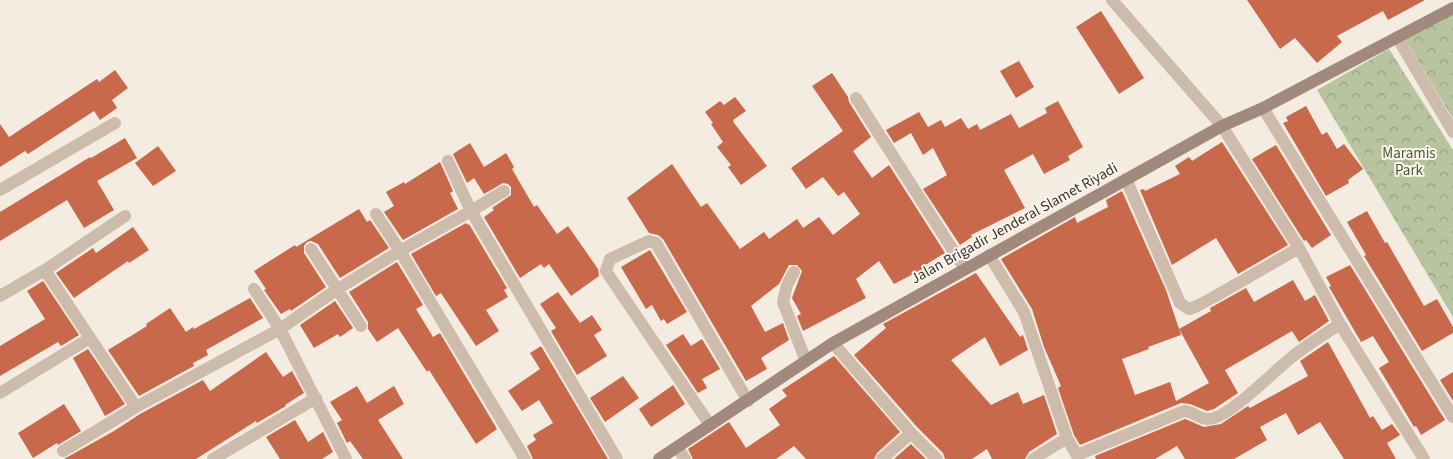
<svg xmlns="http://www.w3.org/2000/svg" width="1453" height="459" viewBox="0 0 1453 459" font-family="'Source Sans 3',sans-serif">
<defs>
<pattern id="park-crowns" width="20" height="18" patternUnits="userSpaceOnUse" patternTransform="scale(1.25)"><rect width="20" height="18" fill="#b8c4a0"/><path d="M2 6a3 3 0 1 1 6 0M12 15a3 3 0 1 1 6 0" fill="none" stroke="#97a083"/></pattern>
</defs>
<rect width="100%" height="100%" fill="#f4ebe1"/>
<path fill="url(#park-crowns)" d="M1453,10v109l-49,-82z
M1389,49l64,101v167l-136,-227z"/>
<path fill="#c8694b" d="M1247,0h178l-37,20 -5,-9 -46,25 5,6 -25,21 -22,-25 -15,11z
M1101,11l43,67 -25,16 -43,-67z
M1019,61l15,26 -18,11 -16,-27z
M115,70l13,18 -16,12 5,8 -17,12 -6,-9 -66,43 -3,-3 -25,16v-43l9,13 88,-58 2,3z
M832,73l16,24 1,5 22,35 -18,14 19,27 17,-13 56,88 -23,14 1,2 -29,15 -15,-23 -23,18 10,19 -63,33 -6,-15 4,-2 -9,-16 10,-27 -5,-6h-8l-10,19 -28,22 14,26 18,-9 6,17 -28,18 6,11 -21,12 -83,-142 -5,-4 -9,-2 -22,-35 45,-34 29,43 6,-4 33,46 24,-17 5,7 28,-20 6,9 16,-11 14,18 27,-21 -16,-22 -6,4 -15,-19 -17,12 -15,-21 52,-37 -31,-45z
M735,97l11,14 -13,9 1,3 33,43 -26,19 -13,-18 3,-2 -14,-18 6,-5 -12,-18 2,-1 -8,-11 15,-11 4,4z
M1058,101l25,46 -15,9 2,4 -26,14 -11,-20 -29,16 21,38 -54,27 1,2 -12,8 -37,-56 24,-14 -14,-27 -10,7 -12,-22 -17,10 -8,-13 33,-18 9,15 13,-7 4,7 16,-9 7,11 9,-5 3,6 31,-16 8,14 28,-15 -2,-5z
M1306,106l16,29 5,-3 10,17 7,-5 19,25 -15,11 1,3 -23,13 -43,-73 5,-2 -2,-4z
M125,138l12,20 -40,23 17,29 -30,18 -17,-28 -67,41v-29l90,-55 1,1z
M1222,142l66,103 -50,29 -22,-36 -44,27 -32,-75 4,-1 1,2 35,-17 -5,-8 14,-9 3,4z
M470,143l14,24 22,-14 8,14 -2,2 22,38 3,-2 20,29 11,-8 30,43 1,7 -28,20 -22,-32 -5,4 -3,-4 -21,14 -36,-61 10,-7 -2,-2 19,-13v-8l-3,-3 -5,-1 -19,11 -10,-16 -7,5 -14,-29z
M1276,145l55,90 -19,13 -6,-8 -2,1 -52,-82z
M158,146l18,25 -23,15 -18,-23z
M440,162l13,29 -3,2 8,16 -55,31 -19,-28 10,-6 -8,-14 18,-10 1,2z
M1122,191l44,99 15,45 -33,12 1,2 -27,10 13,36 35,-13 6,19 33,-18 -30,-54 32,-18 -1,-3 36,-20 8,14 39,-22 12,21 10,-6 14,26 -30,21 -7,-11 -67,39 13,23 -24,16 -7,2 -17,-7 -9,-1 -101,42 -6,-10 -16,-47 3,-2 -17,-39 -12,-38 -31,-50 74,-42 2,6 31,-16 -2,-7z
M359,209l8,13 3,-2 19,28 -49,30 -22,-34 -7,-3 -4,1 -3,4v7l22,34 -35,24 -1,-2 -9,5 -17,-24 2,-1 -12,-18 41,-26 1,2z
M1367,211l18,32 2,-1 37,64 13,-7 16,28v6l-31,18 -58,-95 2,-1 -19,-33z
M466,223l2,2 1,-1 38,64 -3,2 4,7 -22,13 13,21 -23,15 -35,-53 -5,3 -25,-42z
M133,227l16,23 -20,13 -1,-2 -54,37 -18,-25 37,-25 3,5z
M650,250l37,62 -20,12 -3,-5 -3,2 -9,-16 -6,4 -25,-42z
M397,262l26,43 -7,4 17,28 7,-4 57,96 -21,15 -47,-74 -2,2 -29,-44 -21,14 -9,-13v-7l-19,-30z
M1350,265l95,155 -24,15 -5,-9 -2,1 -35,-59 10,-6 -16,-26 -12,6 -32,-55 2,-1 -5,-9z
M976,273l44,64 3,-2 5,15 -28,16 -15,-29 -34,23 40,45 27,-13 5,12 21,-9 13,39 -28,18 -4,7h-33l-5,-10 -15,10h-27l-2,-6 -26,-26 -63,-72 32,-27 -3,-4z
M43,281l36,54 -18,11 -3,-4 -58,34v-30l45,-27 -18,-28z
M558,292l22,31 12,-8 10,15 -8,5 13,21 -30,19 -26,-44 5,-3 -16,-24z
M250,298l13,20 -57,32 2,5 -15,8 1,3 -55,30 -31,-46 39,-24 -1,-2 24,-16 16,24 7,-5 1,2z
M335,301l18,27 -13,9 -2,-3 -24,14 -14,-23z
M683,334l8,12 11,-7 18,30 -18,10 5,9 -9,5 -32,-48z
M1328,342l42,76 3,-2 9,14 10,-6 8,11 -13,8 9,16h-52l-24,-37 -22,13 -12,-22 -26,14 7,13 -33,19h-49l-8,-13 -22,13h-59l-1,-3 90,-37 19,8 17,-3 27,-18 2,2 58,-32 -8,-15z
M541,346l67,113h-75l-6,-13 9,-6 -3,-5 20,-12 -14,-23 -17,11 -14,-20 32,-22 -10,-16z
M88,349l37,55 -20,12 -32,-58z
M266,352l17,25 9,-6 12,22 -19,12 1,1 -29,17 -1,-2 -60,38h-132l50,-28 26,-17 63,-34 7,11z
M834,356l66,76 -23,21 -3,6h-68l-12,-13 -18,13h-83l-5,-10 41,-27 17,26 34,-23 -11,-16 18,-13 -5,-6z
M1453,372v29l-13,-21z
M623,376l16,22 -34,24 -15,-24z
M673,385l12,19 -34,23 -12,-18z
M357,386l10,17 27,-17 10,18 -26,16 25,39h-40l-13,-18 -3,2 -10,-20 5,-3 -12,-18z
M64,404l17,27 -23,14 -1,-2 -24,15 -15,-25z
M295,420l13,22 15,-10 10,20 -11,7h-42l-14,-22z
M911,444l15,15h-32z"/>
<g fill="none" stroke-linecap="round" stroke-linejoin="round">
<path stroke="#cdbbac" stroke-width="12" d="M1112,0l110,126 77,122 41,76 84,135
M1397,37l56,95
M856,98l109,171
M1263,108l190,309
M448,161l23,50 33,-20
M1126,179l54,124 9,6 6,-2 19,-10 85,-49
M0,190l115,-67
M376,214l24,37 125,208
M311,249l50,77
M989,255l35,57 43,126 12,21
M45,270l91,137
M794,272l-7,13 -4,17 23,59
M254,289l26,40 66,130
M0,296l45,-26 80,-54
M833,343l78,90 26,26
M0,393l90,-55
M710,425l-104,-154 4,-12 39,-18 7,2 92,158
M677,447l8,12
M63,451l73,-44 144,-78 56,-39 64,-39 71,-40 146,248
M1077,455l107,-44c9,0 16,9 25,8 19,0 66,-49 83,-62 15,-12 31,-22 48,-33
M213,459l103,-61
M882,459l29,-26
M1033,459l34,-21"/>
<path stroke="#a18a7d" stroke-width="12" d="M659,459l174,-116 389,-217 41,-18 190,-100"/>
</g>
<g text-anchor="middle" stroke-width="4" stroke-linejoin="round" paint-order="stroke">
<g font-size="15" fill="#4a5a2e" stroke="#fbf5ee">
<text x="1409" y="158">Maramis<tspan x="1409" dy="17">Park</tspan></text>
</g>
<g font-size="15" fill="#3b302b" stroke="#fbf5ee">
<text transform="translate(1014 223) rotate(-29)" y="5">Jalan Brigadir Jenderal Slamet Riyadi</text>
</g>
</g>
</svg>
